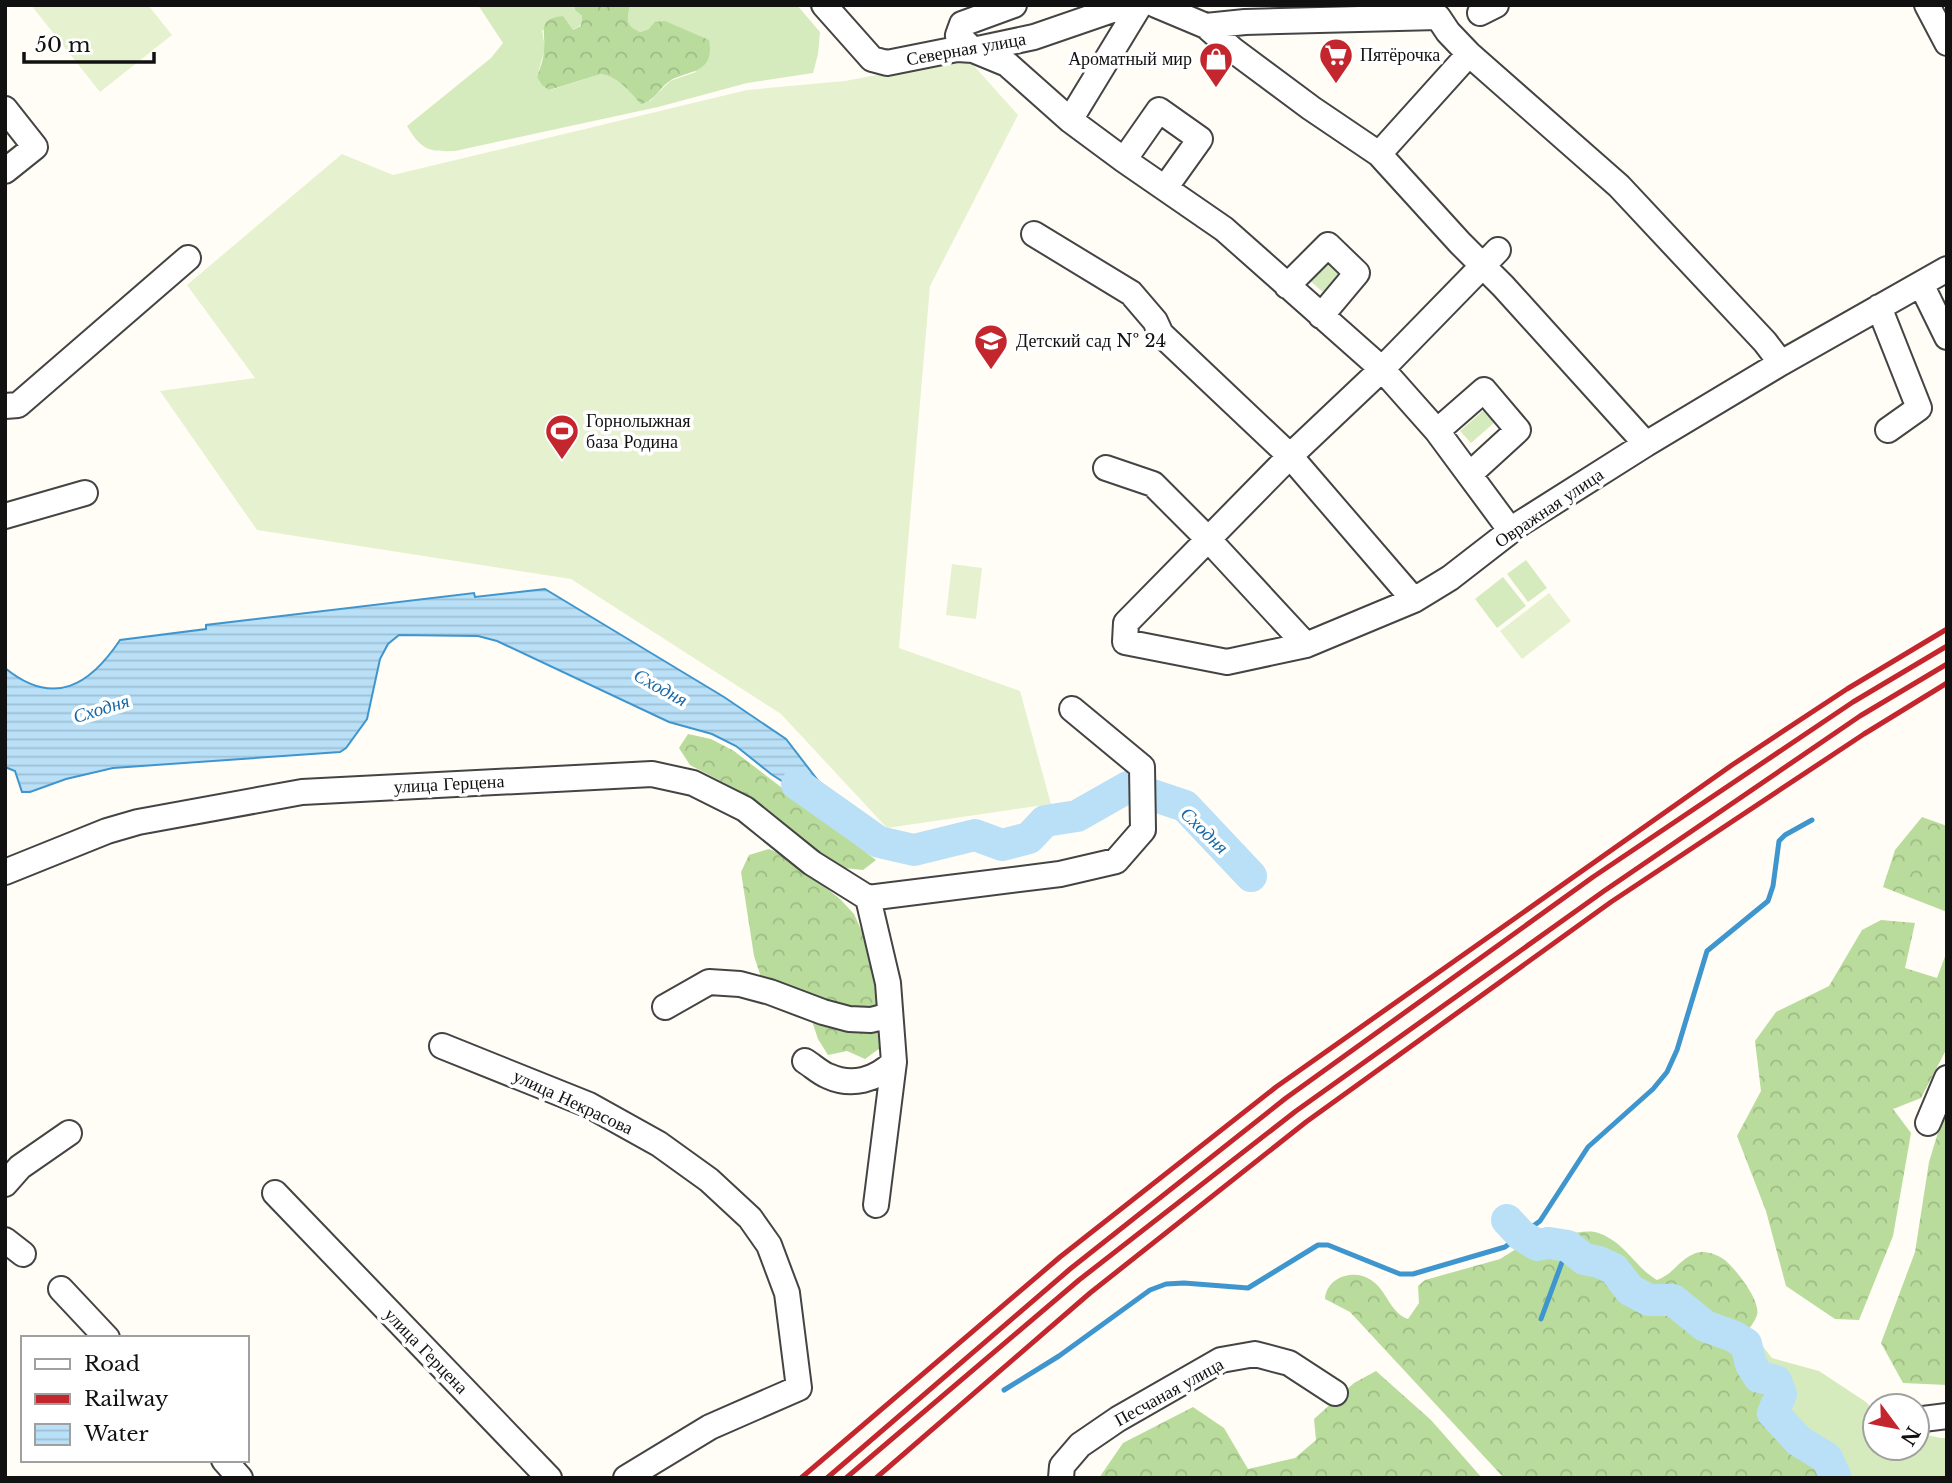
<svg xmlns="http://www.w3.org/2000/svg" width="1952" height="1483" viewBox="0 0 1952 1483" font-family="'Libre Baskerville',serif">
<defs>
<pattern id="forest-crowns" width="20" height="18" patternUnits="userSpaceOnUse" patternTransform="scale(1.75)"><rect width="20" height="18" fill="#b9dc9c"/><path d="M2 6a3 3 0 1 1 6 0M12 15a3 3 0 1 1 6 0" fill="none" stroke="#9ebc85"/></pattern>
<pattern id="water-rules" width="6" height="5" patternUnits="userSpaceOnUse" patternTransform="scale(1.75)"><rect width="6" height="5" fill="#b9e0f7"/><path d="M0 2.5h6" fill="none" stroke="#9ebfd3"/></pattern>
</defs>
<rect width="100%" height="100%" fill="#fffdf5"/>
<path fill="#d5ebbd" d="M478,5h97v5l7,6 -1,9 -8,5h-31l3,18 -8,29 13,13 51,-16c15,2 25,11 33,23l16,4 20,-20 26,-9 -47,-43 -9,3c-15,-7 -13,-12 -10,-27h167l23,27 -2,22 -5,19 -66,10 -89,24 -203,44c-28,1 -34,-2 -48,-25l84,-68 12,-15z
M1327,258l16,14 -19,21 -16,-14z
M1484,410l11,12 -24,21 -11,-12z
M1526,560l21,28 -19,14 -21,-28z
M1503,577l23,29 -29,22 -22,-29z
M1750,1330l22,28 47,13 47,31 9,10v36h42v-15l24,5h6v40h-126l-3,-11c-10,-6 -20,-10 -29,-17 -20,-14 -22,-43 -25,-66 -10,-7 -33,-27 -26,-41 2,-4 8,-9 12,-13z"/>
<path fill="url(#forest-crowns)" d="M575,5h55c-3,15 -5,20 10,27l9,-3 6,-7 10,-1 44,19c6,33 -18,30 -38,40 -12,7 -14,20 -30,24 -13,-13 -21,-27 -40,-30l-52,16 -7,-5 -5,-8c3,-9 7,-18 7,-28 2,-17 -8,-30 19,-33l10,14 8,-4 1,-10 -7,-6z
M688,734l23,5 23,12 142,109 -13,10 -18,-2 -27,-16 -65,-54 -63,-33 -11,-17z
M1922,817l25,9v86l-64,-25 12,-37z
M769,849l18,8 53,42 14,15 16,36 14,79 -4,19 -15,11 -18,-8 -19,4 -10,-16 -6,-18 -34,-21 -14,-14 -10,-30 -13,-84 8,-17z
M1881,920l34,3 -10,45 32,10 10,-27v97l-26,50 -28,11 18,24 -18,103 -34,84 -24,-1 -49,-33 -20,-75 -29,-75 24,-45 -6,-50 21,-29 53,-26 33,-56z
M1947,1103v282l-44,-2 -22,-40 34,-91 14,-90z
M1546,1227c5,2 10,5 16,6 12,2 26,-5 39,1 25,10 35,34 56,46 17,-6 22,-21 39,-27 9,-3 23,2 30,8 11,10 35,40 31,54 -4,13 -22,27 -20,37 2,12 17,26 27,32 3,23 5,52 25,66 9,7 20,11 29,17l3,11h-317l-154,-166 -25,-13c1,-22 29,-31 46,-19 16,10 19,33 37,39l11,-16 -1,-17 7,-6 75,-21 16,-10 4,-8z
M1376,1371l55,49 51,58h-383l24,-35 70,-36 31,21 24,41 47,-11 21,-18 -2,-21 40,-36z"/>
<path fill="#e6f2cf" d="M31,5h117l24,30 -72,57z
M967,58l51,57 -88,171 -31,362 121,43 31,113 -164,24 -106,-114 -210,-135 -314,-49 -97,-139 95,-13 -68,-93 155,-131 51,21 354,-85 98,-9z
M952,564l30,4 -6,51 -30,-4z
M1549,593l22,28 -49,38 -22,-28z"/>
<path fill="url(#water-rules)" stroke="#3f96cf" stroke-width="2" d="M545,589l179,108 62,42 37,48 4,6 4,15 -3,3 -57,-37 -35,-28 -24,-12 -43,-12 -172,-81 -19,-5 -79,-1 -11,9 -8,15 -13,60 -21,29 -6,4 -227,16 -47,11 -36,13h-8l-7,-21 -10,-4v-99c49,40 85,17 115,-28l86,-11v-4l268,-32 1,4z"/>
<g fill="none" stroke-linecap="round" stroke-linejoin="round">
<path stroke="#3f96cf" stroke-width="5" d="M1541,1319l27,-73
M1004,1390l55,-34 91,-66 16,-6 18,-1 64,5 70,-43h10l72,29h13l92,-27 35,-26 48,-74 65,-58 14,-17 10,-22 30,-99 61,-50 5,-15 6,-45 6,-6 27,-15"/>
<path stroke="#b9e0f7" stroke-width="32" d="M797,784l82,58 35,8 61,-15 27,10 27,-7 16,-17 32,-5 51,-29 57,19 66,70
M1507,1220l14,15 16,10 12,-2 19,3 16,13 15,3 15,7 16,21 19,10h24l32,26 28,10 13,8 5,20 8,13 17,4 5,13 -8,19 26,28 28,17 9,20"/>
<g stroke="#444" stroke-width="28">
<path id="minor" d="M824,5l48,54 15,4 70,-14 16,1 61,-13 93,-32
M1014,5l-52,19 -4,11 15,15 34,14 63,56
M1140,5l-70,115 54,40 100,69 158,140 55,62 74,100
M1156,5l50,21 39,-4 193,-5 10,15 21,22 150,132 146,156 16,21
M1927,5l20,38
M1480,13l16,-8
M1206,26l27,24 78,58 68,46 81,89 43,43 143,158
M5,109l30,38 -30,24
M1379,154l90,-100
M1124,160l35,-50 41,29 -35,49
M1034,234l97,59 24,28 6,13 129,122 124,144
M1498,250l-116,119 -92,87 -164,167 -1,19 102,20 79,-17 108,-45 36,-22 71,-55 125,-79 135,-81 166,-94
M1921,284l26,53
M1287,286l41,-41 29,28 -36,43
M1879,307l40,101 -31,22
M5,406l13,-1 170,-147
M1437,431l47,-41 34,40 -48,44
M1106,468l47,16 55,55 98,106
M5,516l80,-23
M5,872l102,-41 31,-9 164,-30 350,-18 41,9 52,26 67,54 56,35
M868,898l192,-24 56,-13 27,-31 -1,-63 -70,-58
M868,898l20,85 6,79 -18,143
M665,1007l44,-25 31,2 30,8 53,20 26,7 22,1 19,-5
M442,1046l147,59 70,39 50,36 41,38 19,27 18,48 12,95 -89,39 -84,51
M805,1061c8,5 15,12 23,15 24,11 48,4 66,-14
M1928,1123l19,-45
M5,1184l15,-17 49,-34
M275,1193l274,285
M5,1240l18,14
M61,1289l46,49
M1923,1419l24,-3
M224,1460l16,18
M1061,1478l1,-12 18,-21 38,-26 103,-59 34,-6 34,9 46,30"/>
</g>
<use href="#minor" stroke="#fff" stroke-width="24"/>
<path stroke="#c4262e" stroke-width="5" d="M801,1478l259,-221 216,-170 456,-322 115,-76 100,-60
M827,1478l243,-209 216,-171 307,-221 260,-175 94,-56
M846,1478l233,-198 217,-169 308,-220 256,-175 87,-52
M876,1478l214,-185 216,-171 305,-220 253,-168 83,-51"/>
</g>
<defs>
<g id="supermarket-pin" transform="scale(1.75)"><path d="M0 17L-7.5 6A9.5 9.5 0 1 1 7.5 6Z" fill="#c4262e" stroke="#fff"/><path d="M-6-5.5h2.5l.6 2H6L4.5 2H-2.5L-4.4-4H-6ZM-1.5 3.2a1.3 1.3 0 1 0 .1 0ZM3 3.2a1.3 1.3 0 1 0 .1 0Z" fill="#fff"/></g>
<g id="shop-pin" transform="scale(1.75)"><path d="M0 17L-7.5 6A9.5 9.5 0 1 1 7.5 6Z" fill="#c4262e" stroke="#fff"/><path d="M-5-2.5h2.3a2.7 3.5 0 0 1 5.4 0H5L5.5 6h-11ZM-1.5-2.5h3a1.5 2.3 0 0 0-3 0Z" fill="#fff"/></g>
<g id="school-pin" transform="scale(1.75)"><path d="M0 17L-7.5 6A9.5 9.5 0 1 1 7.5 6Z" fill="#c4262e" stroke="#fff"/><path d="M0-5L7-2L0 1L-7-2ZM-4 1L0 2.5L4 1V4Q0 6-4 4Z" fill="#fff"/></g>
<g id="stadium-pin" transform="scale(1.75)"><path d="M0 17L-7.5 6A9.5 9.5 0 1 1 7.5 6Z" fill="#c4262e" stroke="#fff"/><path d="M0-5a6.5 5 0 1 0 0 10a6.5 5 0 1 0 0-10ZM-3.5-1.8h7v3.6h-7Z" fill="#fff"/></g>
</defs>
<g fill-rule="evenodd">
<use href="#supermarket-pin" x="1336" y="55"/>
<use href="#shop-pin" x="1216" y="59"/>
<use href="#school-pin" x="991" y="341"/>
<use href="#stadium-pin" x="562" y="431"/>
</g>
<g text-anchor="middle" stroke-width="7" stroke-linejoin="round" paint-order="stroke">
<g font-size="18" fill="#111" stroke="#fff">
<text transform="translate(966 49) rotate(-10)" y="6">Северная улица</text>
<text transform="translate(1549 508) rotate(-34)" y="6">Овражная улица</text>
<text transform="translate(449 784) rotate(-3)" y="6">улица Герцена</text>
<text transform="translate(573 1102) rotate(25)" y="6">улица Некрасова</text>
<text transform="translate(426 1351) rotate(46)" y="6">улица Герцена</text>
<text transform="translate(1169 1392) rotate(-29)" y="6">Песчаная улица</text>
</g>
<g font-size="18" fill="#111" stroke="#fff" text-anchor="start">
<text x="1360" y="61">Пятёрочка</text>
<text x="1192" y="65" text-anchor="end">Ароматный мир</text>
<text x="1016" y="347">Детский сад № 24</text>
<text x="586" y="427">Горнолыжная<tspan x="586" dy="21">база Родина</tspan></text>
</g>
<g font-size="19" font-style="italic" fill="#1768a6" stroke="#fff">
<text transform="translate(661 687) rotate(29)" y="7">Сходня</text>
<text transform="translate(101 708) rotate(-17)" y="7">Сходня</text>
<text transform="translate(1205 830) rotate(44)" y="7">Сходня</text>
</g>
</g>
<rect width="1952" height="1483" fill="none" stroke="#111111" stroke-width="14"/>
<rect x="21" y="1336" width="228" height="126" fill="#ffffff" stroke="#a0a0a0" stroke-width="2"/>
<rect x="35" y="1359" width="35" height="10" fill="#ffffff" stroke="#a0a0a0" stroke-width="2"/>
<text x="84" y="1371" font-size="21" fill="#111111">Road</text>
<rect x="35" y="1394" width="35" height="10" fill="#c4262e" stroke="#a0a0a0" stroke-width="2"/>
<text x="84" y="1406" font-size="21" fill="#111111">Railway</text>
<rect x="35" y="1424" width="35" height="21" fill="url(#water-rules)" stroke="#a0a0a0" stroke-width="2"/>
<text x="84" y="1441" font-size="21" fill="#111111">Water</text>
<g transform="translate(1896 1427) rotate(122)"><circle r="33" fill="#ffffff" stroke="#a0a0a0" stroke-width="2"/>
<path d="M0-5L12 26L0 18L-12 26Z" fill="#c4262e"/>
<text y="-10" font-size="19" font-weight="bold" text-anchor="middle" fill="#111111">N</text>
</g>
<path d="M24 52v10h130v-10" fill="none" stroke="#111111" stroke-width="3.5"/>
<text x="35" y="52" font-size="21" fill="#111111" stroke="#ffffff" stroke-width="5" paint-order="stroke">50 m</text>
</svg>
